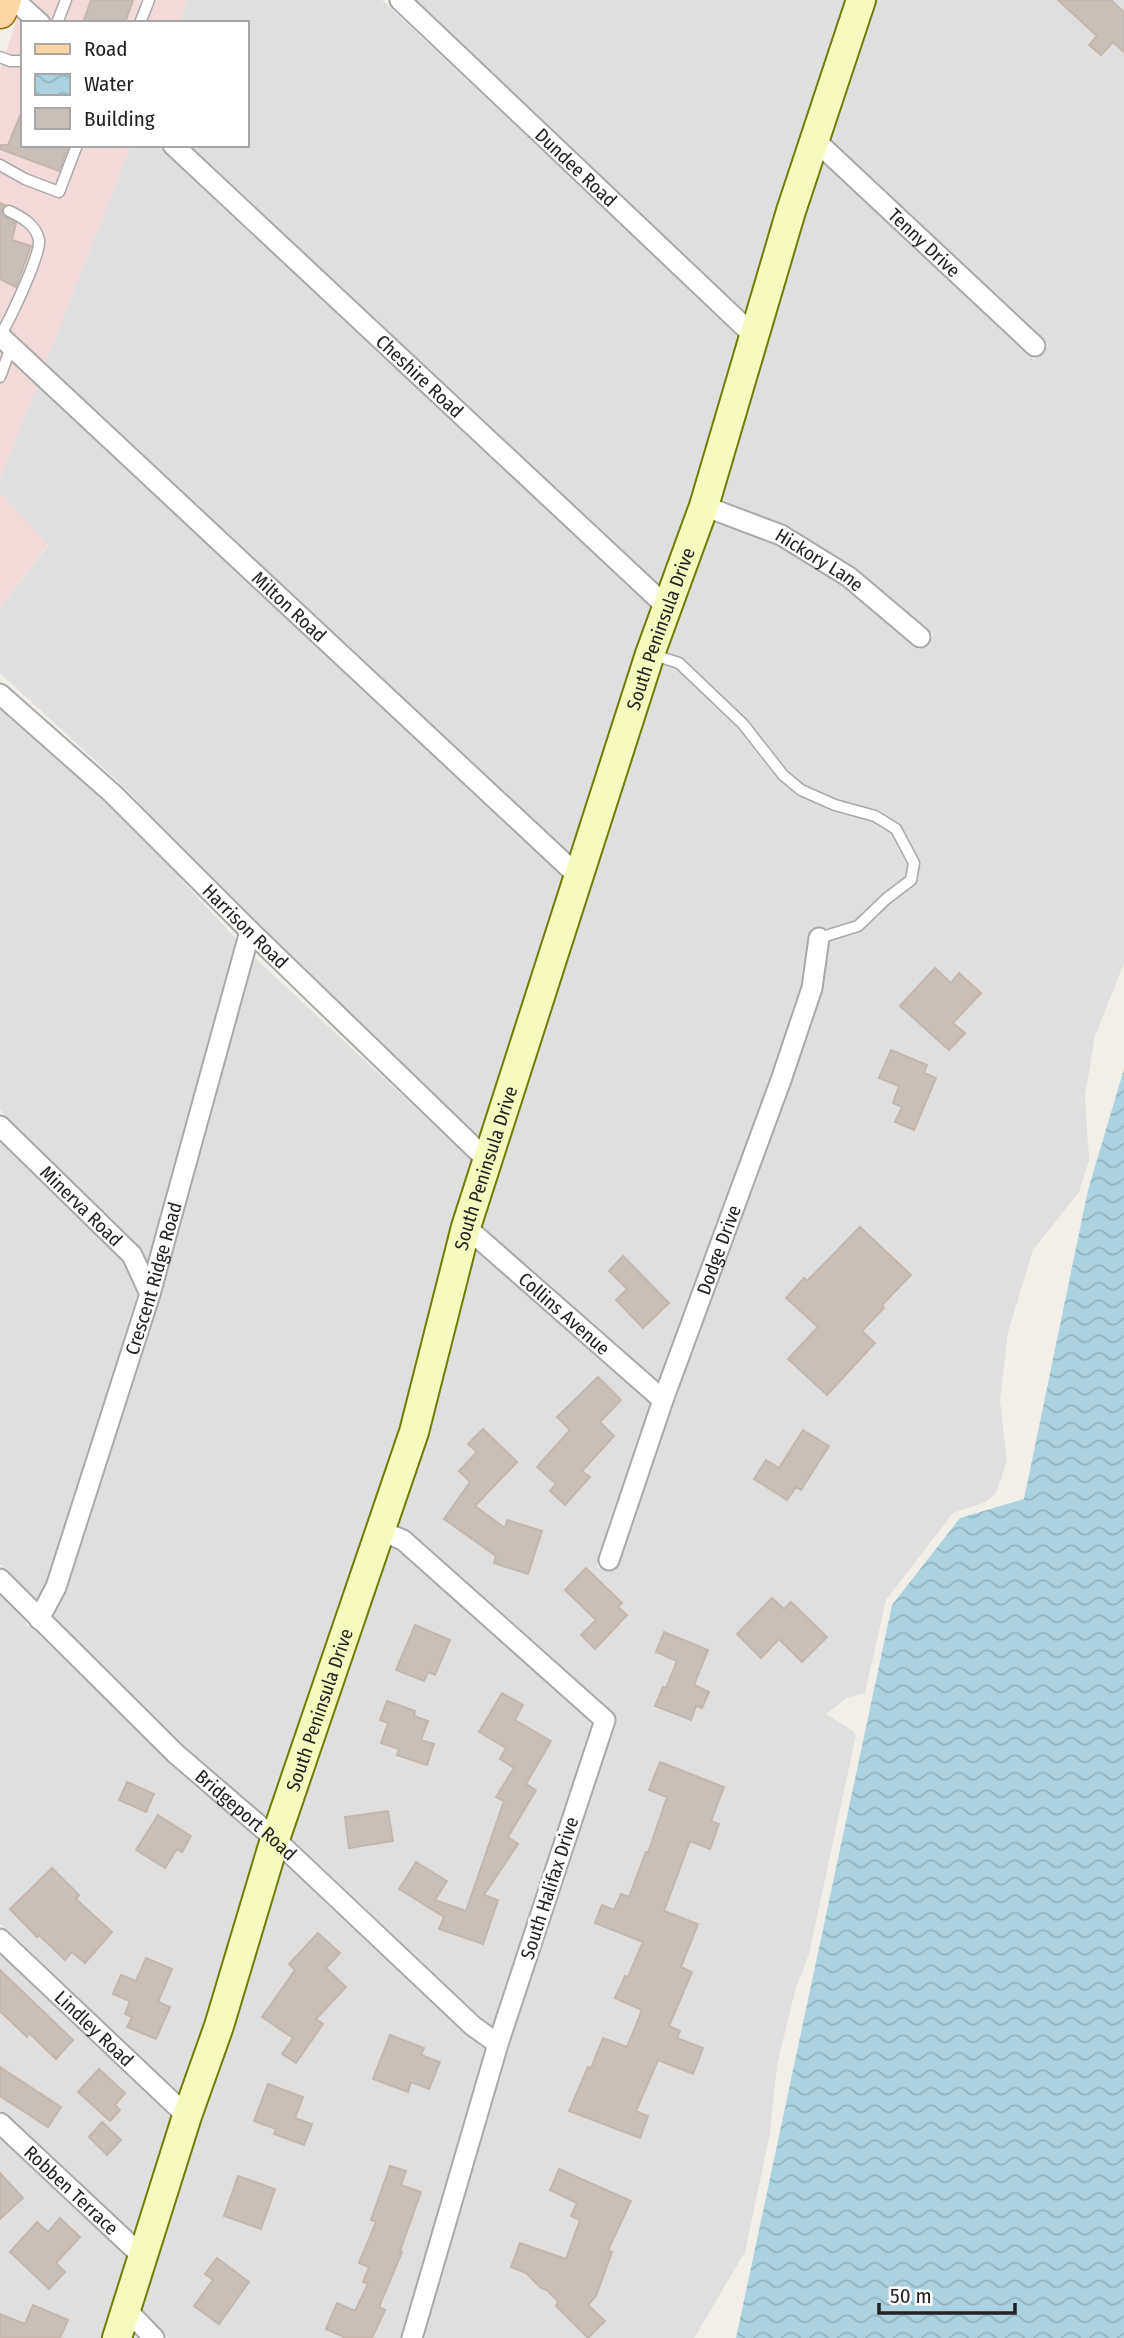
<svg xmlns="http://www.w3.org/2000/svg" width="1124" height="2338" viewBox="0 0 1124 2338" font-family="'Fira Sans Condensed',sans-serif">
<defs>
<pattern id="water-waves" width="16" height="10" patternUnits="userSpaceOnUse" patternTransform="scale(1.75)"><rect width="16" height="10" fill="#aad3df"/><path d="M0 5q4-4 8 0t8 0" fill="none" stroke="#92b5bf"/></pattern>
</defs>
<rect width="100%" height="100%" fill="#f2efe9"/>
<path fill="#e0dfdf" d="M187,0h195l360,339 -47,164 -33,85 -474,-443h59v-122h-68z
M413,0h434l-98,316 -87,-82z
M871,0h253v963l-29,73 -10,60 4,64 -10,32 -46,58 -25,82 -8,69 7,60 -11,32 -10,9 -33,11 -67,87 -21,93 -18,5 -21,16 27,17 3,4 -47,219 -14,37 -18,74 -7,68 -25,119 -51,86h-272l84,-290 5,-7 -2,-2 105,-317 -3,-11 -201,-178 -17,-8 78,-280 180,159 -55,163 19,4 57,-167 5,-6 -3,-2 116,-313 31,-92 10,-63h-20l-9,59 -31,91 -112,304 -182,-160 113,-350 119,-353 66,25 67,42 78,64 14,-15 -78,-66 -69,-43 -71,-27 103,-341 215,202 15,-15 -223,-209z
M131,145h26l498,465 -81,247 -529,-493z
M37,385l530,495 -83,262 -224,-209 -133,-143 -127,-117v-65l48,-63 -48,-52v-14z
M0,702l112,103 126,136 -90,324 -9,-17 -139,-138z
M253,956l224,209 -72,265 -135,392 -86,-76 -133,-130 107,-316 5,-3 -2,-5z
M0,1141l123,121 16,34 -93,289 -9,17 -37,-38z
M386,1545l11,4 197,175 -101,303 -13,-9 -194,-183z
M0,1594l27,28 -1,3 7,3 136,134 94,81 -80,255 -183,-174z
M279,1858l187,176 20,15 -84,289h-234l-30,-32z
M0,1954l176,166 -38,118 -138,-129z
M0,2138l131,122 -24,78h-107z"/>
<path fill="#f2dad9" d="M32,0h155l-8,23h-123z
M18,16l7,7h-2v122h108l-86,219 -45,-43v-251z
M0,350l37,35 -37,94z
M0,493l48,51 -48,64z"/>
<path fill="url(#water-waves)" d="M1124,1069v1269h-388l156,-733 68,-87 64,-19 64,-309z"/>
<path fill="#c7bfb8" stroke="#c4b6ab" stroke-width="2" d="M91,0h42l-8,23h-42z
M1058,0h53l13,12v40l-11,-10 -12,13 -12,-10 8,-9z
M22,111l1,34h46l-10,26 -59,-22v-4h8z
M0,203l5,2 -3,6 1,5 13,7 -4,17 19,6 -15,41 -16,-8z
M935,968l16,15 8,-10 22,20 -28,30 12,10 -16,17 -49,-44z
M891,1050l36,15 -3,8 12,5 -22,52 -19,-8 7,-15 -9,-4 6,-17 -20,-8z
M860,1227l51,48 -29,30 2,3 -22,23 13,12 -48,52 -39,-36 30,-32 -32,-29 18,-20 3,3z
M623,1256l46,47 -26,25 -27,-28 11,-11 -18,-18z
M598,1377l23,23 -21,22 14,14 -32,35 8,6 -25,28 -15,-14 6,-7 -19,-17 33,-37 -13,-13z
M483,1429l34,33 -42,44 30,22 2,-8 35,11 -14,43 -34,-11 2,-7 -52,-37 26,-37 -11,-11 18,-19 -9,-8z
M803,1430l26,16 -28,44 -5,-3 -9,13 -33,-21 12,-19 13,8z
M586,1568l36,35 -4,4 9,8 -32,34 -14,-14 15,-15 -31,-30z
M772,1598l12,11 7,-7 36,35 -25,25 -23,-23 -18,19 -24,-24z
M415,1625l35,15 -15,35 -7,-3 -4,9 -28,-11z
M664,1632l44,18 -14,35 15,7 -7,16 -6,-2 -5,14 -36,-14 8,-19 3,1 11,-27 -21,-9z
M502,1693l21,12 -8,15 36,21 -25,43 10,6 -28,47 10,7 -34,51 14,5 -15,44 -44,-15 5,-12 -45,-28 17,-27 31,19 -12,19 31,11 38,-110 -8,-4 18,-29 -14,-9 6,-11 -27,-16z
M387,1701l28,10 -1,5 14,5 -7,19 13,4 -7,21 -30,-10 2,-6 -18,-6 7,-20 -8,-3z
M660,1762l64,25 -13,34 8,3 -9,25 -20,-8 -26,70 34,13 -17,43 11,5 -23,54 11,5 -3,7 26,10 -10,26 -35,-14 -22,51 12,5 -8,22 -71,-27 19,-44 3,1 12,-30 24,9 15,-37 -27,-12 10,-22 3,1 15,-35 -48,-19 7,-18 12,5 7,-16 8,3 17,-45 2,1 19,-56 -18,-7z
M127,1782l27,12 -8,18 -27,-12z
M388,1811l5,30 -44,7 -4,-31z
M158,1815l33,21 -9,16 -5,-3 -12,19 -29,-18z
M52,1868l27,27 -3,4 36,33 -27,31 -13,-11 -7,8 -26,-25 -2,2 -27,-28z
M318,1933l22,20 -14,15 20,19 -30,32 7,5 -27,39 -14,-9 11,-16 -31,-21 33,-47 -6,-6z
M146,1958l26,11 -14,33 12,5 -14,32 -29,-12 5,-10 -7,-3 5,-13 -17,-7 8,-19 15,6z
M0,1970l73,70 -17,19 -27,-26 -2,4 -27,-26z
M390,2035l34,13 -3,7 19,7 -11,27 -18,-7 -3,10 -35,-13z
M0,2067l61,40 -13,20 -48,-31z
M99,2069l26,24 -10,12 5,5 -10,11 -32,-29z
M268,2084l35,13 -8,21 17,6 -8,21 -30,-11 2,-5 -22,-8z
M102,2122l19,18 -14,15 -18,-18z
M390,2166l16,5 -5,14 20,7 -21,59 2,1 -23,55 6,3 -13,28h-26l-20,-9 11,-26 18,8 13,-27 -5,-2 6,-15 -10,-4 17,-41 -5,-2z
M559,2169l72,32 -23,49 4,2 -16,44 -8,9 17,16 -17,17 -32,-32 2,-5 -11,-11 -6,-2 -15,-15 -15,-6 9,-24 46,16 14,-39 -9,-4 6,-13 -27,-13z
M0,2173l23,25 -23,21z
M238,2176l37,13 -14,40 -37,-13z
M60,2218l20,19 -24,26 9,9 -16,17 -39,-37 27,-30 11,10z
M217,2258l32,24 -30,42 -25,-18 19,-26 -8,-6z
M33,2305l35,15 -8,18h-60v-24l25,10z"/>
<g fill="none" stroke-linecap="round" stroke-linejoin="round">
<g stroke="#a9a9a9" stroke-width="13">
<path id="service" d="M57,23l9,-23
M140,23l9,-23
M0,57l10,4h13
M0,165l25,14 34,13 18,-47
M0,336c9,-15 41,-81 39,-96 -3,-15 -17,-23 -30,-29
M0,377l11,-30
M654,655l25,8 64,61 40,51 18,15 34,15 40,11 21,13 18,34 -3,17 -25,19 -28,27 -39,12"/>
</g>
<g stroke="#a9a9a9" stroke-width="23">
<g id="minor">
<path d="M14,0l26,23"/>
<path id="s1" d="M400,0l353,335"/>
<path id="s2" d="M815,140l220,206"/>
<path id="s3" d="M173,145l494,462"/>
<path id="s4" d="M0,336l578,540"/>
<path id="s5" d="M704,506l77,29 68,42 71,60"/>
<path id="s6" d="M0,694l113,100 137,137 238,230"/>
<path id="s7" d="M0,1126l132,129 18,39"/>
<path id="s8" d="M466,1227l197,173"/>
<path d="M381,1531l22,9 202,180 -107,324 -86,294"/>
<path id="s9" d="M609,1560l54,-160 118,-320 31,-92 7,-50"/>
<path id="s10" d="M0,1579l176,175 99,85 198,187 25,18"/>
<path id="s11" d="M39,1619l17,-32 94,-293 100,-363"/>
<path id="s12" d="M0,1939l187,177"/>
<path id="s13" d="M0,2123l142,133"/>
<path d="M127,2310l27,28"/>
</g>
</g>
<g stroke="#707d05" stroke-width="32">
<g id="secondary">
<path id="s14" d="M117,2338l70,-222 32,-90 56,-187 139,-407 52,-205 184,-573 54,-148 87,-295 70,-211"/>
</g>
</g>
<g stroke="#a06b00" stroke-width="35">
<path id="primary" d="M0,12l5,-12"/>
</g>
<use href="#service" stroke="#fff" stroke-width="10"/>
<use href="#minor" stroke="#fff" stroke-width="19"/>
<use href="#secondary" stroke="#f7fabf" stroke-width="28"/>
<use href="#primary" stroke="#fcd6a4" stroke-width="32"/>
</g>
<g text-anchor="middle" stroke-width="6" stroke-linejoin="round" paint-order="stroke">
<g font-size="19" fill="#222" stroke="#fff">
<text dy="7" stroke="none"><textPath href="#s1" startOffset="243">Dundee Road</textPath></text>
<text dy="7" stroke="none"><textPath href="#s2" startOffset="150">Tenny Drive</textPath></text>
<text dy="7" stroke="none"><textPath href="#s3" startOffset="338">Cheshire Road</textPath></text>
<text dy="7" stroke="none"><textPath href="#s5" startOffset="128">Hickory Lane</textPath></text>
<text dy="7" stroke="none"><textPath href="#s4" startOffset="396">Milton Road</textPath></text>
<text dy="7" stroke="none"><textPath href="#s14" startOffset="1794">South Peninsula Drive</textPath></text>
<text dy="7" stroke="none"><textPath href="#s6" startOffset="338">Harrison Road</textPath></text>
<text dy="7" stroke="none"><textPath href="#s14" startOffset="1227">South Peninsula Drive</textPath></text>
<text dy="7" stroke="none"><textPath href="#s7" startOffset="114">Minerva Road</textPath></text>
<text dy="7" stroke="none"><textPath href="#s9" startOffset="329">Dodge Drive</textPath></text>
<text dy="7" stroke="none"><textPath href="#s11" startOffset="360">Crescent Ridge Road</textPath></text>
<text dy="7" stroke="none"><textPath href="#s8" startOffset="131">Collins Avenue</textPath></text>
<text dy="7" stroke="none"><textPath href="#s14" startOffset="660">South Peninsula Drive</textPath></text>
<text dy="7" stroke="none"><textPath href="#s10" startOffset="341">Bridgeport Road</textPath></text>
<text transform="translate(549 1888) rotate(-72)" y="7">South Halifax Drive</text>
<text dy="7" stroke="none"><textPath href="#s12" startOffset="130">Lindley Road</textPath></text>
<text dy="7" stroke="none"><textPath href="#s13" startOffset="98">Robben Terrace</textPath></text>
</g>
</g>
<rect x="21" y="21" width="228" height="126" fill="#ffffff" stroke="#a7a7a7" stroke-width="2"/>
<rect x="35" y="44" width="35" height="10" fill="#fcd6a4" stroke="#a7a7a7" stroke-width="2"/>
<text x="84" y="56" font-size="21" fill="#222222">Road</text>
<rect x="35" y="74" width="35" height="21" fill="url(#water-waves)" stroke="#a7a7a7" stroke-width="2"/>
<text x="84" y="91" font-size="21" fill="#222222">Water</text>
<rect x="35" y="108" width="35" height="21" fill="#c7bfb8" stroke="#a7a7a7" stroke-width="2"/>
<text x="84" y="126" font-size="21" fill="#222222">Building</text>
<path d="M879 2303v10h136v-10" fill="none" stroke="#222222" stroke-width="3.5"/>
<text x="890" y="2303" font-size="21" fill="#222222" stroke="#ffffff" stroke-width="5" paint-order="stroke">50 m</text>
</svg>
